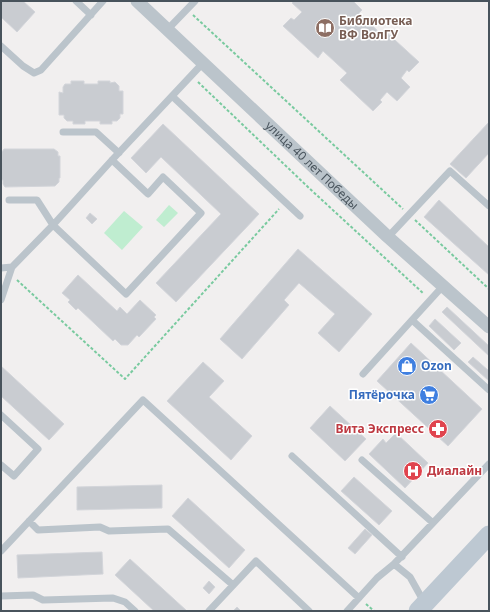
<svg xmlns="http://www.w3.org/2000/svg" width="490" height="612" viewBox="0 0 490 612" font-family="'Noto Sans',sans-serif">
<rect width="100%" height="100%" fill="#f1efef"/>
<path fill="#bfedd0" d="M169,205l9,8 -14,14 -8,-7z
M124,211l19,16 -21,23 -18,-17z"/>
<path fill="#c9ccd1" stroke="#d3d5da" d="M1,1h22l12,11 -18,20 -16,-15z
M294,1h59l9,9 -3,3 22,21 3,-4 35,32 -10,10 -2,-2 -6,8 9,9 -13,14 -10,-9 -7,8 2,2 -9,9 -33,-31 7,-7 -24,-22 -5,7 -35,-32 8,-8 3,2 8,-8 -10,-9z
M71,81h13v3h14v-3h12v2l5,-1 4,4v5h4v23h-3v4l-3,3h-5v3h-12v-3h-15v3h-12v-3h-6l-3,-3v-3h-5v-23l4,1v-6l2,-3h6z
M489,122v31l-23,25 -16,-14z
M163,124l96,90 -83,88 -20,-19 65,-69 -60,-57 -15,16 -15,-15z
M4,149h50l4,3v4h2v22h-1v4l-4,4 -50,1 -2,-3v-4h-2l1,-28z
M439,200l50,47v28l-65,-58z
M90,213l7,6 -5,5 -6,-6z
M298,249l74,65 -33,38 -21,-19 17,-19 -36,-31 -15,17 5,5 -47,54 -22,-20z
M78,275l39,36 3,-4 7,7 13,-14 16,15 -2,2 2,2 -17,18 -2,-2 -9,10h-7l-6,-6 -2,2 -35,-33 -2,2 -8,-8 2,-2 -8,-7z
M447,307l42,39v10l-47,-44z
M435,319l26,24 -7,7 -25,-24z
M411,343l71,66 -34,37 -71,-65z
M473,357l16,14v10l-21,-19z
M203,362l21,19 -15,16 43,39 -21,24 -64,-59z
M1,366l63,58 -15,16 -48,-44z
M330,406l36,33 -21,22 -35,-33z
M396,433l32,30 -23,25 -36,-34 14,-15 3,4z
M354,477l38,34 -13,14 -38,-34z
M162,485v23l-85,2v-23z
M188,498l57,52 -16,18 -57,-52z
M365,529l7,6 -17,19 -7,-6z
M102,552l1,22 -85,4 -1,-23z
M130,559l57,52h-33l-39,-36z
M209,581l6,6 -6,7 -6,-6z
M237,607l4,4h-8z"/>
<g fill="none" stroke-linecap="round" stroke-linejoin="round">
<path stroke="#79ca9f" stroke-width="2" stroke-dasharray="3 2" stroke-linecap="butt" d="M193,15l210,194
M198,82l111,106 115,106
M415,220l74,69
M17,280l108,99 154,-170
M366,604l8,7"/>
<path stroke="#bbc4cb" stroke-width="7" d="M76,1l15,14
M167,30l28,-29
M1,46l22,20 11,7 7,-3 62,-69
M172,96l128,120
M63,132h33l23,21
M9,200h28l16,25 73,69 75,-81 -38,-36 -15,17 -36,-34
M388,237l62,-66 39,35
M1,268l11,-1
M443,286l-31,34 77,70
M1,300l11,-33 41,-42 59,-65 91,-97
M363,374l49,-54
M1,415l37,34 -24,27 -13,-11
M292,456l110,101
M362,460l71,63
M29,521l9,9 62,-3 9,4 59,-2 65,56
M1,551l142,-151 216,198
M394,564l95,-100
M1,596l32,-1 10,5 70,-2 12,4 10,9
M209,611l47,-50 53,50
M347,611l30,-33 17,-14 16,13 14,25"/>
<path stroke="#bbc4cb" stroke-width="13" id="s1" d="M137,1l251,236 101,90"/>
<path stroke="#bdc8d2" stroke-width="19" d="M418,611l71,-76"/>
</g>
<defs>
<g id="library-disc" transform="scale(1)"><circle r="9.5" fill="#8d6e63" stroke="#fff"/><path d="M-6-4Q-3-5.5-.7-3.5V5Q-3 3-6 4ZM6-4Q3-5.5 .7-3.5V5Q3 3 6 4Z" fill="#fff"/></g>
<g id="shop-disc" transform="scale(1)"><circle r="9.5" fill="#3f7fe0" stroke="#fff"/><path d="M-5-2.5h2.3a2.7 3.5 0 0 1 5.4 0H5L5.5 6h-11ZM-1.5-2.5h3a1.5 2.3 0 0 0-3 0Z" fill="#fff"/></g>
<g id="supermarket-disc" transform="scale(1)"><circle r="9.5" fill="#3f7fe0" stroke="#fff"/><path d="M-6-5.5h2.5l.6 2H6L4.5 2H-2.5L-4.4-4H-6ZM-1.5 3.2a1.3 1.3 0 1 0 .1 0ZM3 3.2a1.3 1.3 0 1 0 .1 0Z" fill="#fff"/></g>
<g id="pharmacy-disc" transform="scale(1)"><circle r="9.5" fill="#e0444e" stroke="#fff"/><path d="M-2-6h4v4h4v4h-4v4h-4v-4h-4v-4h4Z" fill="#fff"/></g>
<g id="hospital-disc" transform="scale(1)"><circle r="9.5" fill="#e0444e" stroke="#fff"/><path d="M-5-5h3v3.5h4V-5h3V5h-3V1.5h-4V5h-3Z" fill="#fff"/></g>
</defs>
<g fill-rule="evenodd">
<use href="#library-disc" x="325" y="28"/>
<use href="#shop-disc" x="407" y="366"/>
<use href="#supermarket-disc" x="429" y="395"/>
<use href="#pharmacy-disc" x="438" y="429"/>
<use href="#hospital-disc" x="413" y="471"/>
</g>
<g text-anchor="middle" stroke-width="3" stroke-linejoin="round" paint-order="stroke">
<g font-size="12" font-weight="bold" fill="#785e54" stroke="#fff" text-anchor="start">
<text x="339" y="25">Библиотека<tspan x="339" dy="14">ВФ ВолГУ</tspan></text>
</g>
<g font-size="12" fill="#48535c" stroke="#fff">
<text dy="4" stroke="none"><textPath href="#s1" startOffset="240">улица 40 лет Победы</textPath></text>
</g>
<g font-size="12" font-weight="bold" fill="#366cbe" stroke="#fff" text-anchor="start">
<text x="421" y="370">Ozon</text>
<text x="415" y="399" text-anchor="end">Пятёрочка</text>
</g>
<g font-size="12" font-weight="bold" fill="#be3a42" stroke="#fff" text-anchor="end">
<text x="424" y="433">Вита Экспресс</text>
<text x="427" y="475" text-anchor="start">Диалайн</text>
</g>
</g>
<rect width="490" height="612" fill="none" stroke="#48535c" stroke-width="4"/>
</svg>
